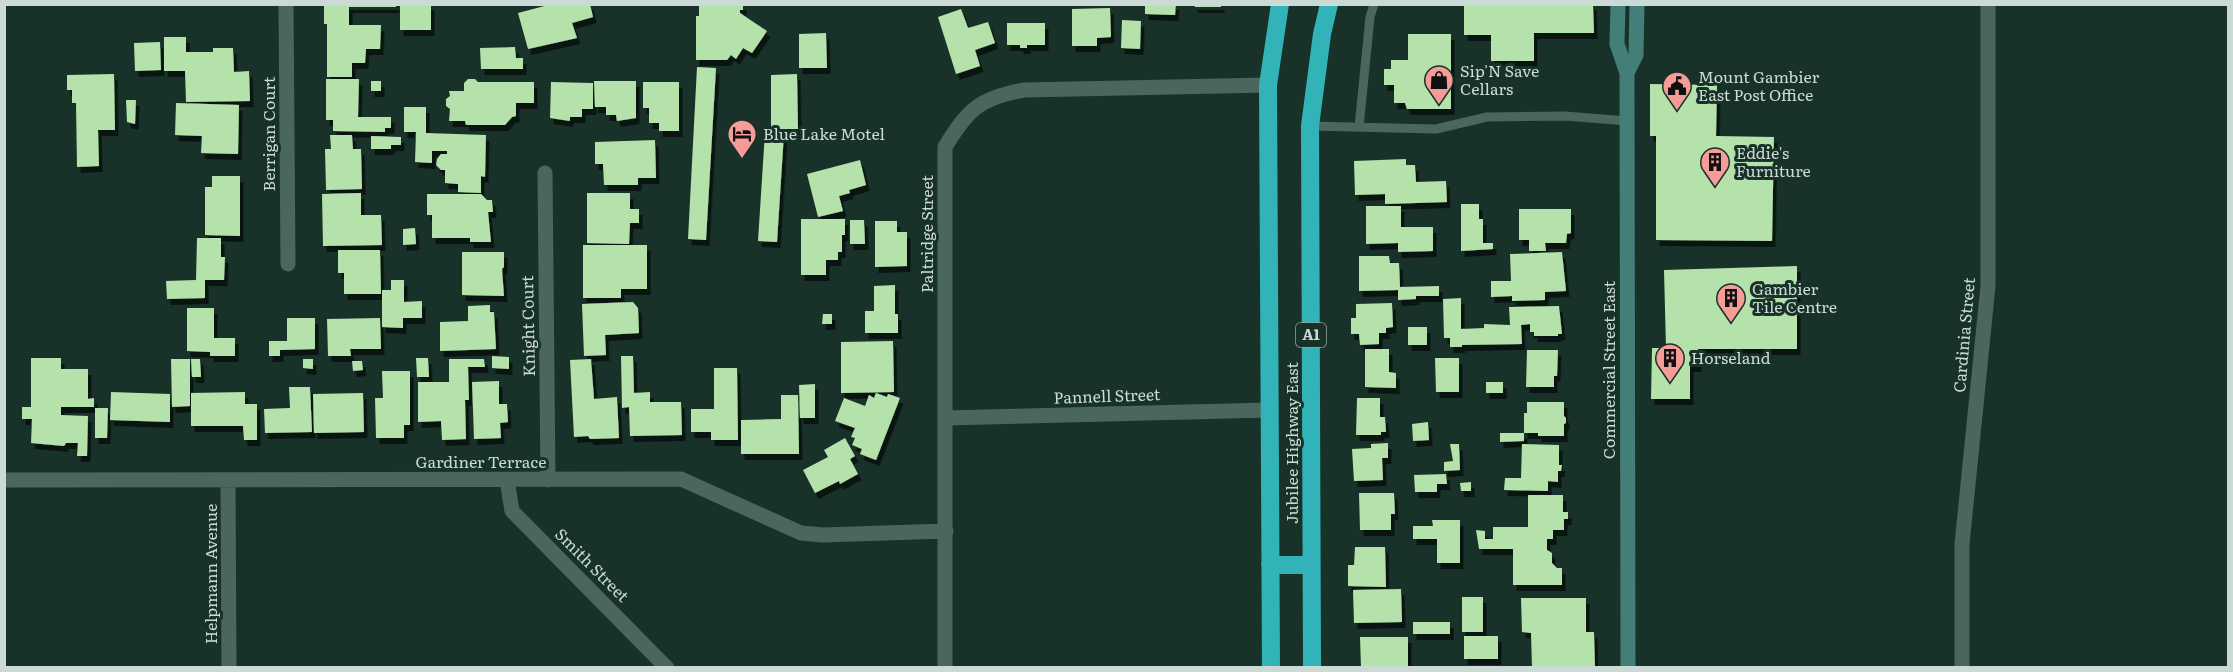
<svg xmlns="http://www.w3.org/2000/svg" width="2233" height="672" viewBox="0 0 2233 672" font-family="Literata,serif">
<defs>
<filter id="shadow"><feDropShadow dx="3.5" dy="6" stdDeviation="0" flood-color="#0009"/></filter>
</defs>
<rect width="100%" height="100%" fill="#183229"/>
<path fill="#b4e2aa" filter="url(#shadow)" d="M324,4h72v3h-47v18h32l-1,24h-14l-1,14h-13v14h-25v-53h-3z
M400,4h31v26h-31z
M552,4h38l3,13 -21,6 5,15 -49,11 -10,-36z
M699,4h44v6h-3v3l27,18 -15,22 -9,-5 -7,11 -5,-4 -4,5h-31v-44h3z
M1145,4h31l-1,11 -30,-1z
M1194,4h27v3h-26z
M1464,4h129l1,29h-60v28h-43v-26h-27z
M1110,8l1,29 -14,1v8h-25v-37z
M961,9l7,19 20,-6 7,21 -20,7 5,16 -24,8 -18,-57z
M1122,20l19,1 -1,28 -19,-1z
M1007,23h38v22h-18v3h-7v-3h-13z
M826,33l1,35h-28v-34z
M1408,34h43v75h-44l-2,-6h-11v-18h-10v-16h7v-9h17z
M164,37h22v15h27v-4h20l1,24 15,-1 1,30 -64,1 -1,-31h-21z
M160,42l1,28 -26,1 -1,-28z
M515,47l1,11h7v11h-42l-1,-21z
M697,67l19,1 -10,172 -18,-1z
M114,74l1,56h-17l1,36 -22,1 -1,-64h-4v-13h-5v-15z
M797,74l1,55h-27v-54z
M326,79h33l-1,38h33v11h-6v4l-52,-1v-11h-7z
M468,79h7l3,3h56v21h-18v13l-4,1 -7,8h-39l-1,-4h-16l1,-12 -4,-3v-7l4,-3 -1,-5h15v-8z
M371,81h10v10h-10z
M594,81h42v37l-19,3 -1,-6h-10v-8h-11z
M551,82l42,1v26h-11v8h-12v4l-20,-3z
M643,82h36v49h-20v-8h-10v-15h-6z
M1650,84l67,1 -1,51 58,1 -2,104 -116,-1v-104h-6z
M126,100h10l-1,24 -8,-2z
M176,103l63,2 -1,49 -37,-1 1,-17 -27,-1z
M404,107h22v26l60,2 -1,42 -4,-1v17l-23,-1v-8l-13,-1v-13h-4l-5,-5 1,-6 4,-5h6v-3h-15v12l-17,-1 1,-30h-12z
M765,132l19,1 -7,109 -19,-1z
M330,135h22l1,14h8l1,40 -36,1 -1,-41h6z
M371,136l30,1v8h-10v4h-20z
M655,140l1,38h-18v7h-34l-1,-21h-8v-22z
M1406,159v6h9l1,17 30,-1 1,21 -62,2v-10l-30,1 -1,-34z
M860,160l6,25 -17,5 1,3 -11,3 4,15 -25,6 -11,-43z
M212,176h28v60l-35,-1v-48h7z
M361,193v22h20l1,30 -59,1 -1,-52z
M587,193h43v16h9v14h-9l-1,21 -42,-1z
M427,194h54l6,6h5l1,12h-5l3,30h-21v-4h-38v-23h-5z
M1461,204h18v15h4v24h10v6l-32,2z
M1366,206h35v21h32v24l-35,1v-9l-32,1z
M1519,209h52v24l-4,1 -1,9h-21l1,8h-17v-11h-10z
M801,219h44v16h-3v17h-4v8h-12v15h-25z
M850,220h14l1,24h-15z
M875,221h22v11h10v34l-32,1z
M415,228l1,16 -13,1v-16z
M197,238h24v19h4l-1,23h-19v18l-38,1 -1,-18 30,-1z
M583,245h64v44h-26v9h-38z
M338,250h42l1,44h-37v-21h-6z
M462,252h42v15l-2,2 2,27 -42,-1z
M1562,252l4,39 -21,1v8l-33,1v-5l-21,1v-16h20l-1,-27z
M1359,256h30l1,7h9l1,24 39,-1v10h-23v3l-18,1v-10l-39,1z
M1797,266v83h-99v17h-8v33h-39l1,-51h14l-2,-78z
M391,280h13v22l18,-1v17h-19v10l-21,-1v-37h9z
M895,285v29h3v19h-33v-22h9v-25z
M1461,298v31l23,-1v-4l26,1 -1,-18 50,-1 3,28h-4v2h-24v-4h-4v-8l-9,1 1,19 -60,1v2h-12v-9h-6l-1,-39z
M633,302l5,6 1,25 -34,2 1,20 -22,1 -2,-52z
M1392,303l1,24 -7,1v5h-7v11l-19,1 -1,-11h-8v-16h5v-14z
M490,305v7h4l2,37 -56,2v-29l28,-1v-15z
M187,308h27v30h21v18h-25v-4l-23,-1z
M823,314h9v10h-10z
M287,318h28v31l-35,1v6h-11v-15h18z
M380,318l1,31h-31l1,7h-23l-1,-37z
M1408,327h19v18h-19z
M893,341l1,51 -53,1v-51z
M1365,349h24v23l7,1v15l-31,-1z
M1527,350h31l-1,26h-3v11h-28z
M492,356l17,1v12l-17,-1z
M621,356h12l1,37 16,-1v10h31l1,33 -52,1 -1,-29 -7,1z
M31,358h30v11h27v30l6,-1v9h-33v8l27,1 -1,40h-10l1,-13h-12l-2,3 -33,-3 1,-24h-10v-12h9z
M416,358h12l1,19h-12z
M1435,358h24v34h-23z
M171,359h19v47l-18,1z
M191,359h9l1,18h-9z
M303,359h10v10l-10,-1z
M449,359h35l1,8h-17l1,33h-4l1,39 -24,1 -1,-19 -23,1v-40h31z
M591,359l3,40 23,-2 2,41 -29,1 -2,-3 -14,1 -4,-77z
M352,361h10l1,9 -10,1z
M714,368h23l1,72h-27v-8h-20v-23h23z
M382,371h28v54h-6v13h-28l-1,-40h8z
M499,381v23h8l1,18 -8,1 1,15 -27,1 -2,-57z
M1486,382h17v11h-17z
M815,384v34h-15l-1,-33z
M289,387h21l2,45 -47,1 -1,-24 26,-1z
M111,392l59,2v28l-60,-2z
M245,392v12h12v36h-13l-1,-14h-52v-33z
M363,393l1,39 -50,1 -1,-39z
M876,393l11,4 1,-3 12,4 -24,62 -16,-6 2,-5 -10,-4 3,-7 -4,-1 4,-9 -20,-7 9,-23 21,8 4,-11 5,3z
M781,395h17l1,59h-58v-34l40,-1z
M1357,398h23v19h5l1,15h-5v3h-25z
M1527,402h37v14l2,2v5l-2,1v12h-26v-3h-14v-20h3z
M95,408h13l-1,30h-12z
M1428,422l1,18 -16,1 -1,-17z
M1500,433h24v8l-24,1z
M845,438l10,18 -5,3 8,15 -18,10 -1,-3 -24,12 -12,-23 25,-13 -4,-7z
M1388,443v15h-6l1,22 -29,1 -2,-32 19,-1v-4z
M1450,444h9l1,26 -16,1v-9l9,-1z
M1522,444l37,1v20h3l-1,6h-3v11l-10,-1v10l-44,-1 1,-12h16z
M1446,474l1,10h-10v8h-22l-1,-17z
M1471,482v9h-10l-1,-8z
M1359,493h35l1,21h-4v16h-31z
M1528,495h35v17h5v7h-4v11h-11v9h-6v11l5,3v10l5,5h5v17h-49v-36h-34l-3,-19 9,1v8h8v-12h35z
M1432,520h28v43h-23v-24h-24v-13h20z
M1355,547h30l1,40 -38,-1v-21h6z
M1401,589l1,33 -48,1 -1,-33z
M1462,597h21v35h-21z
M1521,598h65v34h8l1,36h-63l-1,-35 -9,-1z
M1413,622h37v12h-37z
M1464,636h34v23h-34z
M1360,637h48v31h-47z"/>
<g fill="none" stroke-linecap="round" stroke-linejoin="round">
<path stroke="#4b675d" stroke-width="9" d="M1310,126l126,3 51,-12 78,-1 62,5
M1359,127l11,-110 4,-13"/>
<path stroke="#4b675d" stroke-width="15" d="M286,4l2,260
M545,173l3,307
M945,418l324,-8
M4,480l677,-1 120,54 22,2 123,-4
M228,480l1,188
M507,480l5,31 155,157
M945,668v-521c23,-38 35,-49 79,-57l244,-5
M1962,668v-124l26,-258v-282"/>
<path stroke="#447e78" stroke-width="15" d="M1618,4l-1,40 10,29 1,595
M1627,73l9,-18 1,-51"/>
<path stroke="#32b3b8" stroke-width="18" d="M1270,565h41
M1271,668l-3,-583 12,-81
M1312,668l-2,-542 12,-92 7,-30"/>
</g>
<defs>
<g id="shop-pin" transform="scale(1.5)"><path d="M0 17L-7.5 6A9.5 9.5 0 1 1 7.5 6Z" fill="#f59b98" stroke="#183229"/><path d="M-5-2.5h2.3a2.7 3.5 0 0 1 5.4 0H5L5.5 6h-11ZM-1.5-2.5h3a1.5 2.3 0 0 0-3 0Z" fill="#111"/></g>
<g id="civic-pin" transform="scale(1.5)"><path d="M0 17L-7.5 6A9.5 9.5 0 1 1 7.5 6Z" fill="#f59b98" stroke="#183229"/><path d="M-.6-6.5H3V-4.5H.6V-3L4-1V1h2V6H-6V1h2V-1L-.6-3ZM-1.2 2.5V6h2.4V2.5Z" fill="#111"/></g>
<g id="hotel-pin" transform="scale(1.5)"><path d="M0 17L-7.5 6A9.5 9.5 0 1 1 7.5 6Z" fill="#f59b98" stroke="#183229"/><path d="M-6-4.5h1.5V1H6V5H4.5V3h-9V5H-6ZM-4 0a1.8 1.8 0 1 1 3.6 0ZM.5 0V-2.5h3Q6-2.5 6 0Z" fill="#111"/></g>
<g id="building-pin" transform="scale(1.5)"><path d="M0 17L-7.5 6A9.5 9.5 0 1 1 7.5 6Z" fill="#f59b98" stroke="#183229"/><path d="M-4-6H4V6H1V3H-1V6H-4ZM-2.5-4.3h1.7v1.8h-1.7ZM.8-4.3h1.7v1.8H.8ZM-2.5-1h1.7V.8h-1.7ZM.8-1h1.7V.8H.8Z" fill="#111"/></g>
</defs>
<g fill-rule="evenodd">
<use href="#shop-pin" x="1439" y="80"/>
<use href="#civic-pin" x="1677" y="86"/>
<use href="#hotel-pin" x="742" y="134"/>
<use href="#building-pin" x="1715" y="162"/>
<use href="#building-pin" x="1731" y="298"/>
<use href="#building-pin" x="1670" y="358"/>
</g>
<g text-anchor="middle" stroke-width="6" stroke-linejoin="round" paint-order="stroke">
<rect fill="#183229" stroke="#95a8a1" stroke-width="1.5" x="1296" y="323" width="30" height="24" rx="4.5"/>
<g font-size="15" font-weight="bold" fill="#cbdad4">
<text x="1311" y="340">A1</text>
</g>
<g font-size="16" fill="#cbdad4" stroke="#183229" text-anchor="start">
<text x="1460" y="77">Sip'N Save<tspan x="1460" dy="18">Cellars</tspan></text>
<text x="1698" y="83">Mount Gambier<tspan x="1698" dy="18">East Post Office</tspan></text>
<text x="763" y="140">Blue Lake Motel</text>
<text x="1736" y="159">Eddie's<tspan x="1736" dy="18">Furniture</tspan></text>
<text x="1752" y="295">Gambier<tspan x="1752" dy="18">Tile Centre</tspan></text>
<text x="1691" y="364">Horseland</text>
</g>
<g font-size="16" fill="#cbdad4" stroke="#183229">
<text transform="translate(269 134) rotate(-90)" y="6">Berrigan Court</text>
<text transform="translate(927 234) rotate(-90)" y="6">Paltridge Street</text>
<text transform="translate(528 326) rotate(-91)" y="6">Knight Court</text>
<text transform="translate(1964 335) rotate(-85)" y="6">Cardinia Street</text>
<text transform="translate(1609 370) rotate(-90)" y="6">Commercial Street East</text>
<text transform="translate(1107 396) rotate(-2)" y="6">Pannell Street</text>
<text transform="translate(1292 443) rotate(-90)" y="6">Jubilee Highway East</text>
<text x="481" y="468">Gardiner Terrace</text>
<text transform="translate(592 565) rotate(45)" y="6">Smith Street</text>
<text transform="translate(211 574) rotate(-90)" y="6">Helpmann Avenue</text>
</g>
</g>
<rect width="2233" height="672" fill="none" stroke="#cbdad4" stroke-width="12"/>
</svg>
